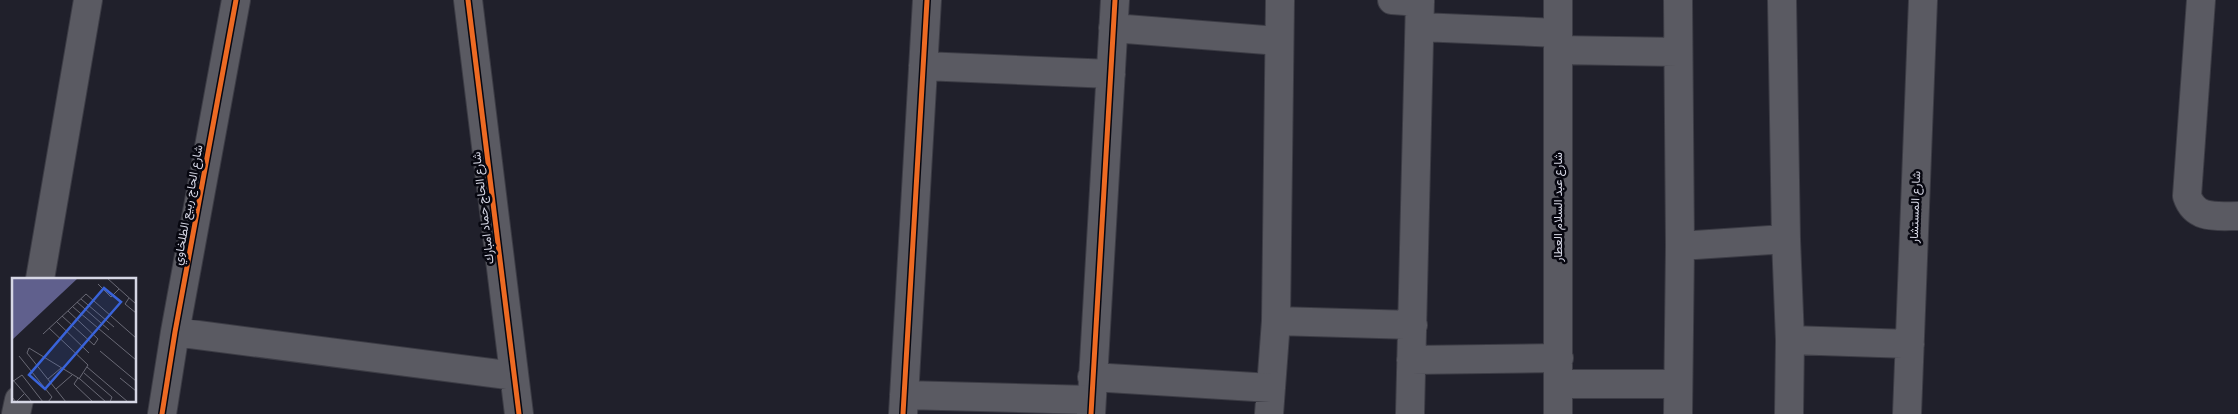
<svg xmlns="http://www.w3.org/2000/svg" width="2238" height="414" viewBox="0 0 2238 414" font-family="'Noto Sans',Vazirmatn,sans-serif">
<rect width="100%" height="100%" fill="#20202b"/>
<g fill="none" stroke-linecap="round" stroke-linejoin="round">
<g stroke="#3c3c45" stroke-width="30">
<path id="street" d="M468,0l51,414
M1392,0l28,2
M1558,0v414
M1678,0l2,246 -2,168
M1782,0l4,239 4,101 -1,74
M2201,0l-14,196c8,24 30,20 51,20
M1420,27l138,6
M1113,28l166,13
M1558,50l119,2
M923,66l188,8
M1680,246l106,-7
M40,279l48,-279
M1276,321l137,4
M175,332l339,44
M1790,340l120,4
M1411,360l148,-2
M1092,377l179,11
M1559,384h119
M904,395l187,5
M16,414l3,-14
M162,414l13,-82 61,-332
M903,414l24,-414
M1091,414l24,-414
M1269,414l7,-93 4,-321
M1410,414l10,-414
M1907,414l16,-414"/>
</g>
<use href="#street" stroke="#5a5a62" stroke-width="28"/>
<g stroke="#070710" stroke-width="8">
<path id="cycleway" d="M468,0l51,414
M162,414l13,-82 61,-332
M903,414l24,-414
M1091,414l24,-414"/>
</g>
<use href="#cycleway" stroke="#ed6a23" stroke-width="5"/>
</g>
<g text-anchor="middle" stroke-width="5" stroke-linejoin="round" paint-order="stroke">
<g font-size="12" fill="#d6d7e5" stroke="#070710">
<text transform="translate(188 205) rotate(-80)" y="4">شارع الحاج ربيع الطلخاوي</text>
<text transform="translate(1558 207) rotate(-90)" y="4">شارع عبد السلام العطار</text>
<text transform="translate(1915 207) rotate(-88)" y="4">شارع المستشار</text>
<text transform="translate(483 208) rotate(-97)" y="4">شارع الحاج حماد امبارك</text>
</g>
</g>
<g transform="translate(12 278)">
<rect width="124" height="124" fill="#20202b"/>
<path d="M0,0h66l-66,62z" fill="#60608d"/>
<path fill="none" stroke="#696975" stroke-width="1" d="M95,0l29,26M86,6l13,13 8,-8M117,20l-4,6 11,9M69,21l33,28M65,24l32,28M61,29l63,53M50,38l32,29 4,-6 -30,-28M44,43l33,32M37,50l39,37 -9,14M31,56l43,-40 50,44M88,73l36,30M7,78l33,41 -4,5M75,89l41,35M72,95l28,24 -2,5M66,100l-4,6 19,18M108,100l16,13M36,101l13,-11M1,102l19,22M0,104l10,-7 21,27M44,111l16,-14M0,119l4,5 8,-8M54,124l-39,-49 2,-5 51,31 26,23"/>
<path fill="#3963da" fill-opacity="0.15" stroke="#3963da" stroke-width="2.5" d="M92,10l17,14 -76,87 -16,-14z"/>
<rect width="124" height="124" fill="none" stroke="#d6d7e5" stroke-width="2.5"/>
</g>
</svg>
